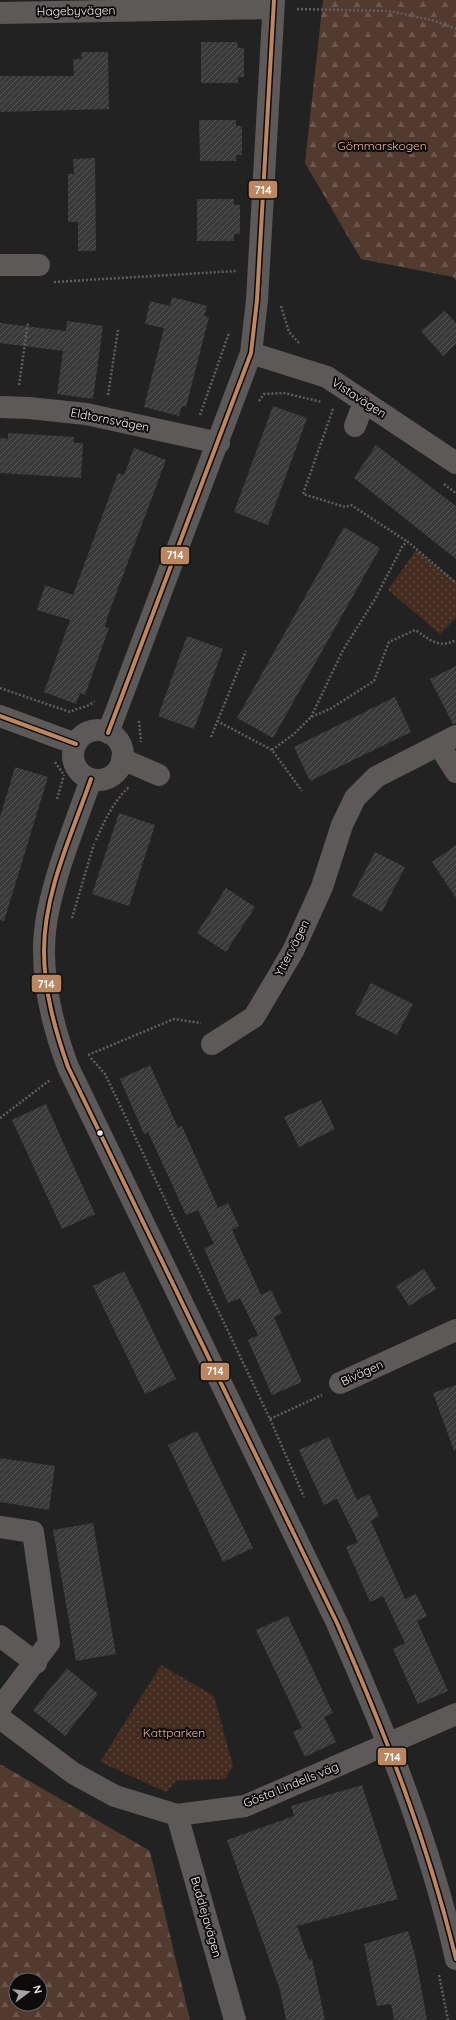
<svg xmlns="http://www.w3.org/2000/svg" width="456" height="2020" viewBox="0 0 456 2020" font-family="Quicksand,sans-serif">
<defs>
<pattern id="grass-dots" width="8" height="8" patternUnits="userSpaceOnUse"><rect width="8" height="8" fill="#442c20"/><path d="M2 2h.1M6 6h.1" fill="none" stroke="#5f4b40" stroke-width="1.8" stroke-linecap="round"/></pattern>
<pattern id="forest-firs" width="22" height="20" patternUnits="userSpaceOnUse"><rect width="22" height="20" fill="#533a2f"/><path d="M5 1l3.5 6h-7zM16 11l3.5 6h-7z" fill="#6c564d"/></pattern>
<pattern id="building-hatch" width="6" height="6" patternUnits="userSpaceOnUse"><rect width="6" height="6" fill="#3a3939"/><path d="M-1 1l2-2M0 6l6-6M5 7l2-2" fill="none" stroke="#575656"/></pattern>
</defs>
<rect width="100%" height="100%" fill="#232222"/>
<path fill="url(#grass-dots)" d="M416,550l40,32v36l-16,16 -52,-44z
M161,1665l53,31 19,70 -8,13 -49,2 -10,11 -66,-30z"/>
<path fill="url(#forest-firs)" fill-rule="evenodd" d="M323,0h133v281l-3,-4 -92,-18 -56,-96z
M0,1764l150,87 40,169h-190zM16,1980h24v24h-24z"/>
<path fill="url(#building-hatch)" d="M201,42h36l1,6h6v29h-6v6h-37z
M81,52h27l1,57 -109,3v-36h74l-1,-17h9z
M199,120h37v6h6v29h-6v6h-36z
M95,158l1,93h-18v-29h-10v-48h6l-1,-15z
M197,199h37v6h6v29h-6v7h-37z
M172,297l35,9 -3,10 5,1 -23,90 -4,-1 -3,10 -35,-9 20,-79 -19,-4 5,-23 20,5z
M445,311l11,12v21l-13,12 -22,-25z
M67,321l36,5 -10,73 -36,-5 6,-43 -63,-8v-20l66,8z
M273,406l34,12 -39,107 -34,-13z
M8,433l66,4v6h9l-2,35 -81,-5v-35l8,1z
M376,445l80,61v53l-102,-81z
M134,448l32,12 -59,158 -2,9 4,1 -24,67 -5,-2 -4,11 -32,-12 26,-72 -33,-10 8,-25 28,10 45,-122 6,2z
M344,527l36,21 -107,190 -36,-20z
M187,636l36,13 -29,80 -36,-13z
M456,666v58h-3l-23,-45z
M395,697l16,35 -101,49 -16,-34z
M15,767l33,10 -44,144 -4,-1v-103z
M119,813l36,12 -26,81 -37,-12z
M456,845v53l-24,-36z
M375,852l30,15 -23,45 -30,-16z
M226,888l29,19 -29,45 -29,-19z
M371,983l42,21 -16,31 -42,-21z
M150,1065l28,63 4,-2 36,82 10,-5 11,23 -7,4 29,65 10,-5 11,23 -8,4 28,65 -30,13 -24,-55 10,-5 -18,-37 -12,5 -24,-55 10,-4 -16,-34 -12,5 -38,-83 -4,2 -24,-55z
M321,1100l14,29 -36,18 -15,-30z
M46,1104l49,110 -33,15 -50,-109z
M424,1269l12,20 -27,17 -13,-20z
M124,1271l52,108 -31,15 -52,-108z
M456,1385v65l-2,1 -21,-58z
M197,1431l56,117 -30,14 -55,-117z
M329,1437l28,63 12,-6 10,22 -8,5 34,78 11,-5 11,22 -10,5 31,70 -30,13 -25,-55 12,-6 -22,-47 -13,6 -24,-55 12,-5 -21,-43 -13,6 -25,-55z
M0,1458l55,8 -6,44 -49,-8z
M93,1523l23,131 -40,7 -23,-131z
M288,1616l45,97 -9,4 12,25 -31,15 -12,-25 9,-4 -46,-98z
M67,1668l31,26 -33,42 -32,-26z
M362,1785l36,114 -101,27 12,34 3,-1 13,61h-39l-6,-30 -53,-150 67,-24 -3,-10z
M408,1931l8,28 11,61h-33l-3,-16 -14,2 -13,-62z"/>
<g fill="none" stroke-linecap="round" stroke-linejoin="round">
<path stroke="#605e5e" stroke-width="2.5" stroke-dasharray="2 2" stroke-linecap="butt" d="M297,9l93,2 45,10 21,8
M54,282l182,-11
M281,306l8,26 11,12
M19,385l9,-62
M108,395l10,-65
M259,401l5,-7 20,-1 38,9
M333,409l-30,85 42,13 6,-2 57,37
M200,415l29,-82
M444,484l12,9
M0,688l70,24c9,-5 18,-4 24,-11
M311,717l32,-67 32,-51 28,-54 5,-3 48,41
M139,721l2,21
M217,721l55,29 30,41
M211,737l35,-86
M272,750l22,-16 17,-17 19,-8 44,-28 15,-39 26,-12c16,10 23,19 41,10
M55,762l9,13
M57,799l7,-24
M96,840c9,-20 17,-38 33,-53
M72,918l22,-74
M88,1055l86,-36 27,4
M91,1058l14,16 165,345 34,78
M0,1118l50,-38
M270,1419l52,-24
M439,1975l9,45"/>
<path stroke="#5d5959" stroke-width="22" d="M0,13l273,-5
M0,265h39
M251,353l76,24 129,86
M0,407l29,1 57,6 133,29
M355,426l9,-24
M0,716l76,28
M73 755a25 25 0 1 1 50 0a25 25 0 1 1-50 0Z
M108,733l143,-380 6,-53 17,-300
M439,745l17,27
M122,759l37,16
M91,779c-15,44 -34,88 -43,133 -11,52 2,107 20,155l269,556c48,109 93,219 119,336
M212,1044l42,-27 39,-66 29,-64 20,-62 13,-27 21,-21 80,-41
M340,1383l116,-53
M0,1527l33,5 16,111 -49,65
M0,1636l36,27
M0,1718l73,55 42,23 62,19 68,-9 211,-92
M177,1815l58,205"/>
<g stroke="#0d0b0c" stroke-width="7">
<path id="bus-1" d="M0,716l76,28
M108,733l143,-380 6,-53 17,-300
M91,779c-19,55 -47,113 -47,172 0,40 11,79 24,116l269,556c48,110 91,220 119,336"/>
</g>
<use href="#bus-1" stroke="#bb8660" stroke-width="4"/>
</g>
<circle fill="#eae8e9" stroke="#0d0b0c" stroke-width="1.5" cx="100" cy="1133" r="3.5"/>
<g text-anchor="middle" stroke-width="4" stroke-linejoin="round" paint-order="stroke">
<g font-size="12" fill="#eae8e9" stroke="#0d0b0c">
<text transform="translate(76 11) rotate(-1)" y="4">Hagebyvägen</text>
<text transform="translate(359 398) rotate(33)" y="4">Vistavägen</text>
<text transform="translate(110 420) rotate(11)" y="4">Eldtornsvägen</text>
<text transform="translate(292 948) rotate(-63)" y="4">Yttervägen</text>
<text transform="translate(362 1373) rotate(-25)" y="4">Bivägen</text>
<text transform="translate(291 1785) rotate(-22)" y="4">Gösta Lindells väg</text>
<text transform="translate(206 1917) rotate(74)" y="4">Buddlejavägen</text>
</g>
<g font-size="12" fill="#eaaf96" stroke="#0d0b0c">
<text x="382" y="150">Gömmarskogen</text>
<text x="174" y="1737">Kattparken</text>
</g>
</g>
<g stroke="#0d0b0c" stroke-width="1.5">
<rect x="248" y="180" width="30" height="19" rx="4" fill="#bb8660"/>
<rect x="160" y="546" width="30" height="19" rx="4" fill="#bb8660"/>
<rect x="31" y="974" width="31" height="19" rx="4" fill="#bb8660"/>
<rect x="200" y="1362" width="30" height="19" rx="4" fill="#bb8660"/>
<rect x="377" y="1747" width="30" height="19" rx="4" fill="#bb8660"/>
</g>
<g font-size="11" text-anchor="middle" font-weight="bold" fill="#fff">
<text x="263" y="194">714</text>
<text x="175" y="559">714</text>
<text x="46" y="988">714</text>
<text x="215" y="1375">714</text>
<text x="392" y="1761">714</text>
</g>
<g transform="translate(28 1992) rotate(75)"><circle r="19" fill="#0d0b0c" stroke="#656364"/>
<path d="M0-3L7 15L0 10L-7 15Z" fill="#a4a3a3"/>
<text y="-6" font-size="11" font-weight="bold" text-anchor="middle" fill="#eae8e9">N</text>
</g>
</svg>
